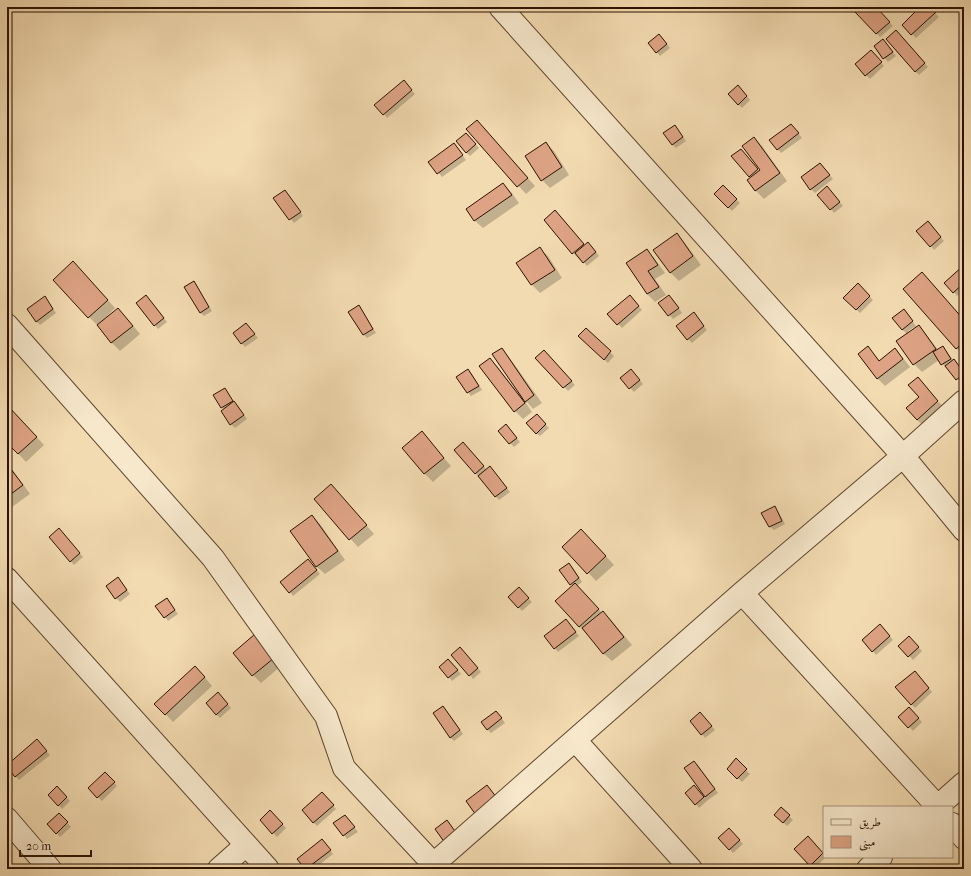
<svg xmlns="http://www.w3.org/2000/svg" width="971" height="876" viewBox="0 0 971 876" font-family="'IM FELL French Canon',Amiri,serif">
<rect width="100%" height="100%" fill="#f3dbb1"/>
<filter id="stains"><feTurbulence type="fractalNoise" baseFrequency=".005" numOctaves="4"/><feColorMatrix values="0 0 0 0 .2 0 0 0 0 .09 0 0 0 0 .02 0 0 0 .5 -.17"/></filter>
<radialGradient id="worn" r=".72"><stop offset=".6" stop-color="#630" stop-opacity="0"/><stop offset="1" stop-color="#630" stop-opacity=".3"/></radialGradient>
<path fill="#0003" d="M862,7h13l18,19 -13,11 -23,-25z
M922,7h8l9,10 -23,21 -13,-13z
M936,7h13l-6,6z
M900,35l28,32 -9,8 -4,-4z
M663,39l7,9 -10,8 -11,-13z
M883,40l13,16 -8,6 -13,-16z
M875,55l9,11 -14,13 -4,-4z
M407,85l8,9 -28,24 -3,-4z
M742,90l8,10 -8,8 -4,-4z
M467,129h17l51,57 -9,8z
M795,129l7,9 -21,15 -10,-12z
M678,130l8,11 -10,7 -4,-4z
M466,134l13,14 -9,8 -4,-4z
M754,138l8,8 25,35 -23,18 -8,-8 -8,-11 3,-2 -18,-22 11,-2 16,18 1,-2z
M546,143l8,8 15,24 -19,13 -8,-8z
M454,144l12,16 -24,17 -12,-15z
M820,164l13,15 -18,14 -4,-4z
M503,184l8,8 8,11 -36,25 -8,-7 -8,-12z
M723,186l17,17 -8,8 -17,-17z
M830,191l13,15 -9,7 -3,-4z
M288,195l15,21 -9,7 -19,-24z
M555,212l8,7 22,27 7,1 7,9 -12,10 -5,-6 -1,1 -8,-8z
M931,226l13,15 -10,9 -3,-4z
M677,235l8,8 16,22 -22,16 -8,-8 -16,-23z
M540,249l8,7 14,22 -22,15 -8,-8 -14,-22z
M646,250l8,8 11,15 -10,6 11,16 -11,7 -8,-8 -20,-30z
M964,267v23l-7,6 -3,-4z
M81,270l34,38 -10,10 1,1 20,-2 14,17 -20,17 -8,-8 -15,-18 -8,-8 -34,-37z
M194,282l3,4 15,25 -8,5 -4,-4z
M858,285l15,15 -13,13 -15,-15z
M150,300l17,22 -9,7 -3,-4z
M633,300l9,10 -20,18 -13,-14z
M673,300l9,13 -9,6 -14,-16z
M48,301l8,12 -16,12 -4,-4z
M358,307l4,3 14,23 -9,5 -3,-3 -14,-23z
M694,314l13,16 -15,13 -4,-4z
M907,314l9,12 -8,5 1,2 10,-7 7,8 12,16 5,-3 21,27v7l-3,2 -13,-16 -2,1 -7,-8 -17,12 -8,-8 -7,-30 -5,-5z
M964,320v36l-8,-8z
M250,328l8,10 -13,9 -11,-13z
M586,329l28,27 -6,7 -29,-27z
M868,348l12,13 15,-11 8,8 7,9 -25,19 -8,-8z
M501,349l8,8 33,46 -9,6 -6,-7 -1,1 6,9 -9,7 -8,-8 -25,-52 8,8 20,26 1,-1z
M547,355l28,30 -7,6 -31,-33z
M468,370l4,4 10,16 -11,6 -3,-4z
M635,374l8,10 -9,8 -12,-13z
M925,387l20,22 -20,18 -8,-7 3,-23z
M225,389l3,4 6,9 4,4 9,13 -12,9 -4,-4 -7,-14 -2,-3z
M7,408l9,7 28,30 -18,17 -19,-21z
M537,415l12,13 -9,8 -4,-3z
M509,429l11,13 -6,5 -4,-4z
M429,441l22,25 -18,16 -8,-8 -21,-26z
M466,447l21,23 6,1 17,21 -11,8 -44,-50z
M7,462l23,32 -18,13 -5,-5z
M331,485l43,49 -16,13 -43,-48z
M774,507l4,4 7,13 -11,6 -4,-3 -7,-14z
M312,516l8,8 25,36 -20,14 -8,-7 -26,-36z
M63,533l20,24 -9,8 -24,-28z
M589,538l25,27 -18,16 -32,-34z
M312,564l8,10 -27,22 -3,-4z
M569,564l4,4 9,14 -5,4 25,27 1,-1 8,8 21,25 -20,16 -8,-7 -16,-20v1l-8,-8 -24,-26 17,-15 -3,-2z
M121,582l9,12 -10,8 -4,-4z
M519,589l13,13 -10,9 -12,-13z
M167,599l11,15 -10,7 -11,-15z
M570,624l9,12 -21,16 -13,-16z
M884,629l9,11 -17,15 -3,-4z
M255,636l26,30 -20,17 -8,-8 -18,-22z
M909,638l13,13 -9,9 -13,-14z
M464,652l17,20 -8,7 -3,-4z
M452,664l9,10 -9,7 -3,-4z
M203,675l9,11 -39,36 -17,-18z
M918,676l14,16 -17,16 -4,-4z
M222,697l9,11 -11,10 -4,-4z
M443,707l4,4 16,23 -9,7 -4,-4z
M909,708l13,14 -9,9 -13,-14z
M500,716l5,7 -14,10 -4,-4z
M704,717l11,13 -10,8 -3,-4z
M40,744l10,11 -31,25 -12,-14z
M736,760l14,14 -8,8 -14,-13z
M694,762l4,3 20,28 -10,7 -9,8 -3,-4 -2,-18 11,12 1,-1 -20,-29z
M105,773l12,13 -15,15 -13,-13z
M57,788l13,13 -8,8 -13,-14z
M326,797l10,12 -19,17 -4,-4z
M781,808l12,12 -6,6 -12,-11z
M270,811l16,17 -9,9 -16,-17z
M59,814l12,13 -11,10 -12,-13z
M349,820l9,12 -11,7 -12,-16z
M733,833l10,11 -10,9 -14,-15z
M808,838l16,17v2h2l-12,12 -18,-20z
M325,844l8,10 -19,15h-8l-8,-10z"/>
<path fill="#dda384" stroke="#2b1200" d="M861,7h15l14,15 -14,12 -21,-22z
M920,7h11l5,5 -25,23 -9,-10z
M896,30l29,33 -10,9 -29,-33z
M659,34l8,10 -11,9 -8,-10z
M883,39l10,13 -10,7 -9,-13z
M871,50l11,12 -17,14 -10,-12z
M404,80l8,10 -29,25 -9,-10z
M738,85l9,11 -9,9 -10,-11z
M477,120l51,58 -11,9 -51,-58z
M791,124l8,9 -22,17 -8,-10z
M675,125l8,12 -11,8 -9,-12z
M466,133l10,11 -10,9 -10,-12z
M754,137l26,36 -25,18 -8,-11 13,-10 -18,-24z
M546,142l16,25 -21,14 -16,-25z
M454,143l9,12 -26,19 -9,-12z
M741,149l17,20 -9,8 -18,-21z
M820,163l10,12 -20,15 -9,-13z
M503,183l9,12 -38,26 -8,-12z
M723,185l14,14 -9,9 -14,-14z
M827,186l13,16 -10,8 -13,-15z
M285,190l16,22 -12,8 -16,-22z
M555,210l29,34 -12,10 -28,-34z
M928,221l13,16 -11,10 -14,-16z
M677,233l16,23 -23,17 -17,-23z
M588,242l8,10 -13,11 -8,-10z
M540,247l15,23 -24,15 -15,-22z
M647,249l11,16 -10,6 11,16 -12,7 -21,-31z
M73,261l35,39 -20,18 -35,-38z
M964,265v18l-11,10 -9,-10z
M922,272l42,48v22l-8,7 -53,-60z
M194,281l15,26 -9,6 -16,-26z
M858,283l12,13 -14,14 -13,-12z
M146,295l18,23 -10,8 -18,-23z
M630,295l9,11 -22,19 -10,-11z
M669,295l10,13 -11,8 -10,-13z
M45,296l8,13 -17,13 -9,-13z
M359,305l14,24 -10,6 -15,-23z
M118,308l15,18 -22,17 -14,-18z
M904,309l9,12 -11,9 -10,-12z
M694,312l10,14 -17,14 -11,-14z
M246,323l9,11 -14,10 -8,-11z
M919,325l17,24 -23,16 -17,-24z
M586,328l25,23 -7,9 -26,-24z
M868,346l11,15 16,-13 8,11 -26,20 -19,-25z
M943,346l8,13 -10,6 -8,-13z
M502,348l32,47 -9,7 -33,-48z
M544,350l28,31 -9,7 -28,-30z
M490,358l35,45 -11,9 -35,-46z
M954,359l10,14v1l-8,6 -11,-14z
M468,369l11,17 -12,7 -11,-16z
M631,369l9,11 -11,9 -9,-11z
M918,377l20,24 -21,19 -11,-12 13,-11 -11,-12z
M225,388l8,13 -12,7 -8,-13z
M234,401l10,14 -14,10 -9,-14z
M8,406l29,31 -19,17 -11,-11v-36z
M537,414l9,10 -10,10 -10,-11z
M506,424l11,14 -8,6 -11,-13z
M422,431l22,27 -20,16 -22,-26z
M463,442l21,24 -9,8 -21,-24z
M7,464l16,21 -16,12z
M490,466l17,22 -12,9 -17,-21z
M331,484l36,41 -18,15 -35,-41z
M775,506l7,15 -13,6 -8,-14z
M312,515l26,36 -22,16 -26,-36z
M59,528l21,25 -10,9 -21,-25z
M581,529l25,27 -19,18 -25,-27z
M308,559l9,11 -28,23 -9,-11z
M569,563l10,15 -9,7 -11,-15z
M118,577l9,13 -12,9 -9,-13z
M575,583l24,26 -20,18 -24,-26z
M519,587l10,11 -11,10 -10,-11z
M167,598l8,12 -11,8 -9,-12z
M603,611l21,26 -21,17 -21,-26z
M566,619l10,13 -22,17 -10,-13z
M880,624l10,12 -18,16 -10,-12z
M255,634l19,24 -22,18 -19,-23z
M909,636l10,11 -11,10 -10,-11z
M460,647l18,21 -9,8 -18,-21z
M448,659l10,11 -10,8 -9,-11z
M195,666l10,11 -40,38 -11,-11z
M915,671l14,17 -18,17 -16,-18z
M218,692l10,12 -12,11 -10,-12z
M443,706l17,24 -10,8 -17,-25z
M909,707l10,11 -11,10 -10,-11z
M496,711l6,7 -15,12 -6,-8z
M700,712l12,14 -11,9 -11,-14z
M37,739l10,12 -32,26 -8,-10v-2z
M736,758l11,11 -10,10 -10,-10z
M694,761l21,28 -10,8 -21,-29z
M105,772l10,10 -18,16 -9,-10z
M487,785l10,13 -21,17 -10,-14z
M694,785l10,12 -9,8 -10,-12z
M57,786l10,11 -9,9 -10,-11z
M322,792l12,13 -21,18 -11,-13z
M781,807l9,8 -7,8 -9,-8z
M270,810l13,14 -11,10 -12,-14z
M59,813l9,9 -12,12 -9,-10z
M345,815l10,12 -12,9 -10,-13z
M447,820l10,14 -12,9 -10,-14z
M729,828l11,12 -11,10 -11,-12z
M808,836l15,17 -13,13 -16,-17z
M322,839l9,11 -25,19h-1l-8,-10z"/>
<g fill="none" stroke-linecap="round" stroke-linejoin="round">
<g stroke="#5d442c" stroke-width="24">
<path id="minor" d="M500,7l403,449 61,74
M7,325l206,233 113,158 18,52 94,101
M7,579l261,290
M742,593l196,214
M575,740l116,129
M937,807l27,-24
M7,819l43,50
M952,824l12,14
M219,869l27,-24
M428,869l314,-276 161,-137 61,-55
M868,869l13,-12"/>
</g>
<use href="#minor" stroke="#f7e8cc" stroke-width="22"/>
</g>
<rect width="971" height="876" fill="none" stroke="#f3dbb1" stroke-width="24"/>
<rect x="8" y="8" width="955" height="860" fill="none" stroke="#2b1200" stroke-width="2"/>
<rect x="12" y="12" width="947" height="852" fill="none" stroke="#2b1200"/>
<rect x="823" y="806" width="130" height="52" fill="#f7e8cc" stroke="#a5927a"/>
<rect x="831" y="819" width="20" height="6" fill="#f7e8cc" stroke="#a5927a"/>
<text x="859" y="826" font-size="12" fill="#2b1200">طريق</text>
<rect x="831" y="836" width="20" height="12" fill="#dda384" stroke="#a5927a"/>
<text x="859" y="846" font-size="12" fill="#2b1200">مبنى</text>
<path d="M20 850v6h71v-6" fill="none" stroke="#2b1200" stroke-width="2"/>
<text x="26" y="850" font-size="12" fill="#2b1200" stroke="#f7e8cc" stroke-width="3" paint-order="stroke">20 m</text>
<rect width="100%" height="100%" filter="url(#stains)"/>
<rect width="100%" height="100%" fill="url(#worn)"/>
</svg>
